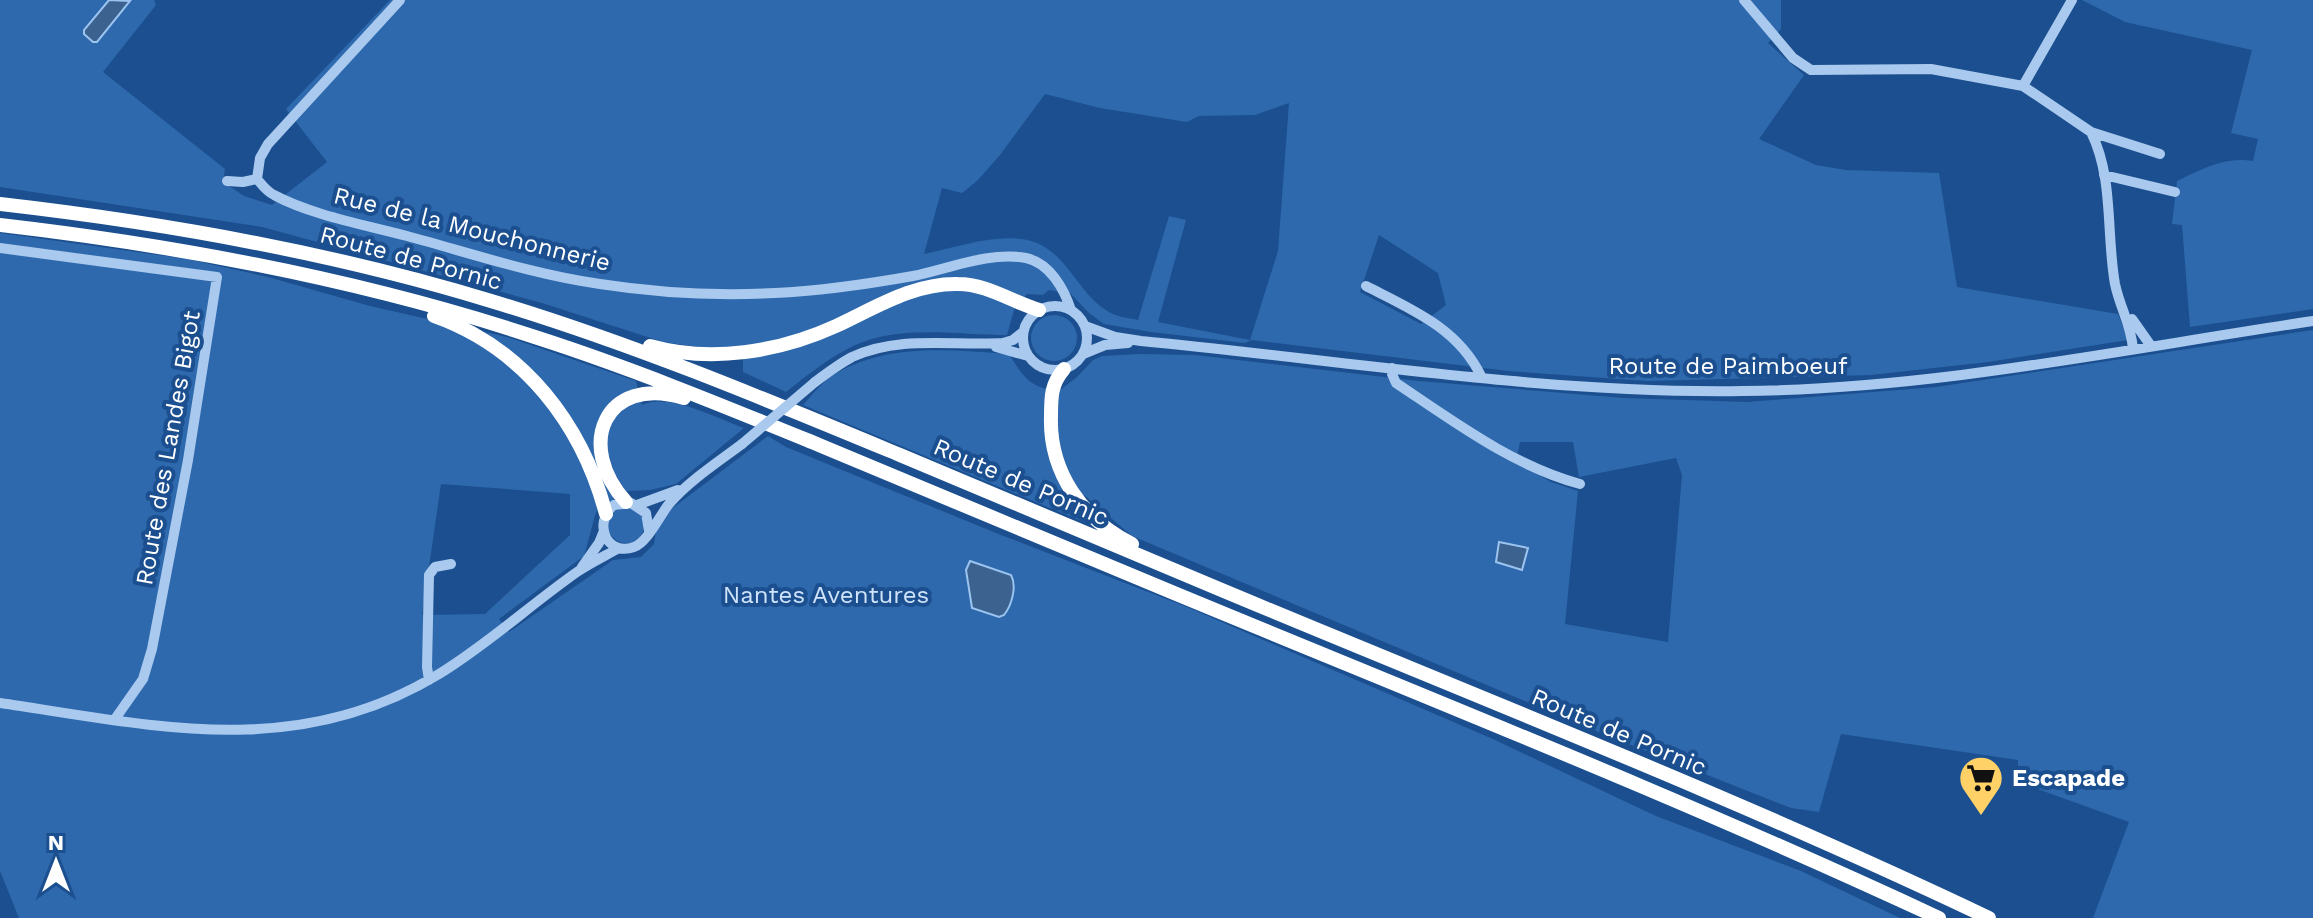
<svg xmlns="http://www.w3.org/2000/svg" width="2313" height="918" viewBox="0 0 2313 918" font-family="'Work Sans',sans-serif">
<rect width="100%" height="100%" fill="#1b4f8f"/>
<path fill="#2e69ad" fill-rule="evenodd" d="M0,0h109l-25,31v4l10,7 35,-38 1,-4h24l2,5 -53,67 122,97 -2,13 21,14 28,9 55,-43 -41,-53 104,-109h1391v29l-13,14 36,32 -45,64 57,26 30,5 93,3 18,114 161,27 10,26 -140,22 -117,13 -224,6 -139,-10 -257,-31 -6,3 -94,-11 -47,-8 -15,-11 -18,-19 -22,-4 -6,5 -16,-1 -13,16 -7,25c-50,0 -107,-11 -154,11 -24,12 -46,29 -67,46l-43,-20v-25l-31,2 -49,-7 -121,-39 -280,-76 -262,-40zM1045,94l55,14 87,14 12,-6 56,-1 34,-12 -11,148 -28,89 -92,-18 28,-102 -17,-4 -31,104c-9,-2 -21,-3 -29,-8 -34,-19 -43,-68 -88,-73 -31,-4 -67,9 -97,15l18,-66 20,5 15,-12 23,-26zM1379,235l59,38 8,32 -25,19 -61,-32z
M2082,0h231v309l-123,18 -8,-102 -10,-1 5,-43c24,-12 49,-25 76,-20l5,-22 -27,-6 21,-83 -127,-28z
M0,233l187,26 81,18 102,29 137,31 129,44 6,24c27,-13 74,13 102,23l-68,56 -26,6 -23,1 -31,21 -12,44 -85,63 10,13 104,-72 28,-3 13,-13 4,-25 110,-83 18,11 215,88 186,72 308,133 161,76 145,55 99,47h-1881l-19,-47zM441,484l129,10v41l-85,79 -63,1z
M1031 338a23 23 0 1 1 46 0a23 23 0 1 1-46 0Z
M2313,330v588h-220l36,-96 -111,-40v-22l-177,-26 -22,78 -28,-4 -185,-73 -474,-199 -48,-41 -11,12 13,16 -283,-118c8,-9 17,-20 26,-27 54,-36 119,-28 180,-24 15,24 21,34 50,37l18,-14 16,-17 9,-4 38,-2 55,1 224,26 205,17 123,4 189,-15zM1520,442h53l6,35 97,-19 6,17 -14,167 -103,-18 13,-133 -27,-9 -35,-20z
M608 525a18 18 0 1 1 36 0a18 18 0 1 1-36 0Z"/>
<path fill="#3c6290" stroke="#9cc4f0" stroke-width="2" d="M109,0l21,1 -33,41h-4l-9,-8v-4z
M1499,542l29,6 -6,22 -26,-8z
M970,561l41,14c6,11 1,30 -7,40l-5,2 -27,-9 -6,-38z"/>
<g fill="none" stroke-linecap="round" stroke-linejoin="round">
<path stroke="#a9c9ee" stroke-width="10" d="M400,0l-132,144 -8,14 -3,21c5,6 10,13 17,16 37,20 92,30 133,41 63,17 128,39 193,48 58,9 117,12 175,9 46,-2 93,-9 138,-17 35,-7 77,-25 113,-18 24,5 38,31 45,52
M1744,0l49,58 18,12 120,-1 92,17 68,46 69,22
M2023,86l49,-86
M2091,132c23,46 15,102 24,152 5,24 16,40 18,65
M2104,175l71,17
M227,181l16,1 14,-3
M0,248l217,29 -29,183 -36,189 -9,30 -28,40
M1366,286c45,23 92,42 115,90
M1023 338a32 32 0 1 1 64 0a32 32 0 1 1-64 0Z
M2132,319l19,27
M1085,326l30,11 26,4c200,19 401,53 602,50 192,-2 381,-42 570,-70
M996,347l32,9
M1083,354l22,-9 23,-2
M1392,368v6l4,9c57,38 117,83 184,101
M815,382c12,-9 24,-18 37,-25 48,-22 100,-11 151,-14l10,-3 10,-8
M637,505l41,-15
M649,531l-3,-18 -15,-10 -17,2c-22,18 -7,52 20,42 13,-4 26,-32 35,-43 21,-24 49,-42 73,-60
M582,567l17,-24 5,-12
M429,680l-2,-13 2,-92 6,-8 16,-3
M0,703c155,23 296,58 439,-29 49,-30 91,-69 138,-102 13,-9 28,-16 42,-24"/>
<path stroke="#fff" stroke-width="14" d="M0,204c166,19 331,48 491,97 140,42 274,98 409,154 108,45 216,90 324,136 256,107 515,208 765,327
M0,225c182,21 363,55 538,113 96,31 188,69 281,107 119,49 237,99 355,148 256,106 514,208 765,325
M434,316c90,32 148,108 172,198
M650,346c61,17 129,6 186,-20 39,-18 77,-43 122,-42 29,0 54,18 81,26
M1064,369c-13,15 -13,28 -13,47 -2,56 31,103 81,128
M626,502c-51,-56 -22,-128 58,-104"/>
<path stroke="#a9c9ee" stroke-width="10" d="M742,444l73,-62"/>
</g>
<defs>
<g id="supermarket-pin" transform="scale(2.3)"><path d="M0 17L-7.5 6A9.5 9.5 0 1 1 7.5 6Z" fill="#ffd166" stroke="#1b4f8f"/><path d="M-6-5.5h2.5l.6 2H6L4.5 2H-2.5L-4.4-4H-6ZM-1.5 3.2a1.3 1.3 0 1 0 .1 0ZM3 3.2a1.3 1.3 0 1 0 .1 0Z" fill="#111"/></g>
</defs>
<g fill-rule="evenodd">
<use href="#supermarket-pin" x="1981" y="778"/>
</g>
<g text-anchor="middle" stroke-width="8" stroke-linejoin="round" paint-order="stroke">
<g font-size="24" fill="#fff" stroke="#1b4f8f">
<text transform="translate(472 229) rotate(14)" y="8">Rue de la Mouchonnerie</text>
<text transform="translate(411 258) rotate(15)" y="8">Route de Pornic</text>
<text x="1728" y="374">Route de Paimboeuf</text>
<text transform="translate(168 448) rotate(-80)" y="8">Route des Landes Bigot</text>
<text transform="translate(1021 482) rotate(23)" y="8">Route de Pornic</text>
<text transform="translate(1619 732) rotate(23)" y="8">Route de Pornic</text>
</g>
<g font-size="24" fill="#cfe3fa" stroke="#1b4f8f">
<text x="826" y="603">Nantes Aventures</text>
</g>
<g font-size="24" font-weight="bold" fill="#fff" stroke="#1b4f8f" text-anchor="start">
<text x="2012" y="786">Escapade</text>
</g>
</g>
<g transform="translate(56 862)" stroke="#1b4f8f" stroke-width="6" paint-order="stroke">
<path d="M0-6L14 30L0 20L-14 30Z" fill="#ffffff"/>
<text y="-12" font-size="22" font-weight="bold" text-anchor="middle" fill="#ffffff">N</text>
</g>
</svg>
